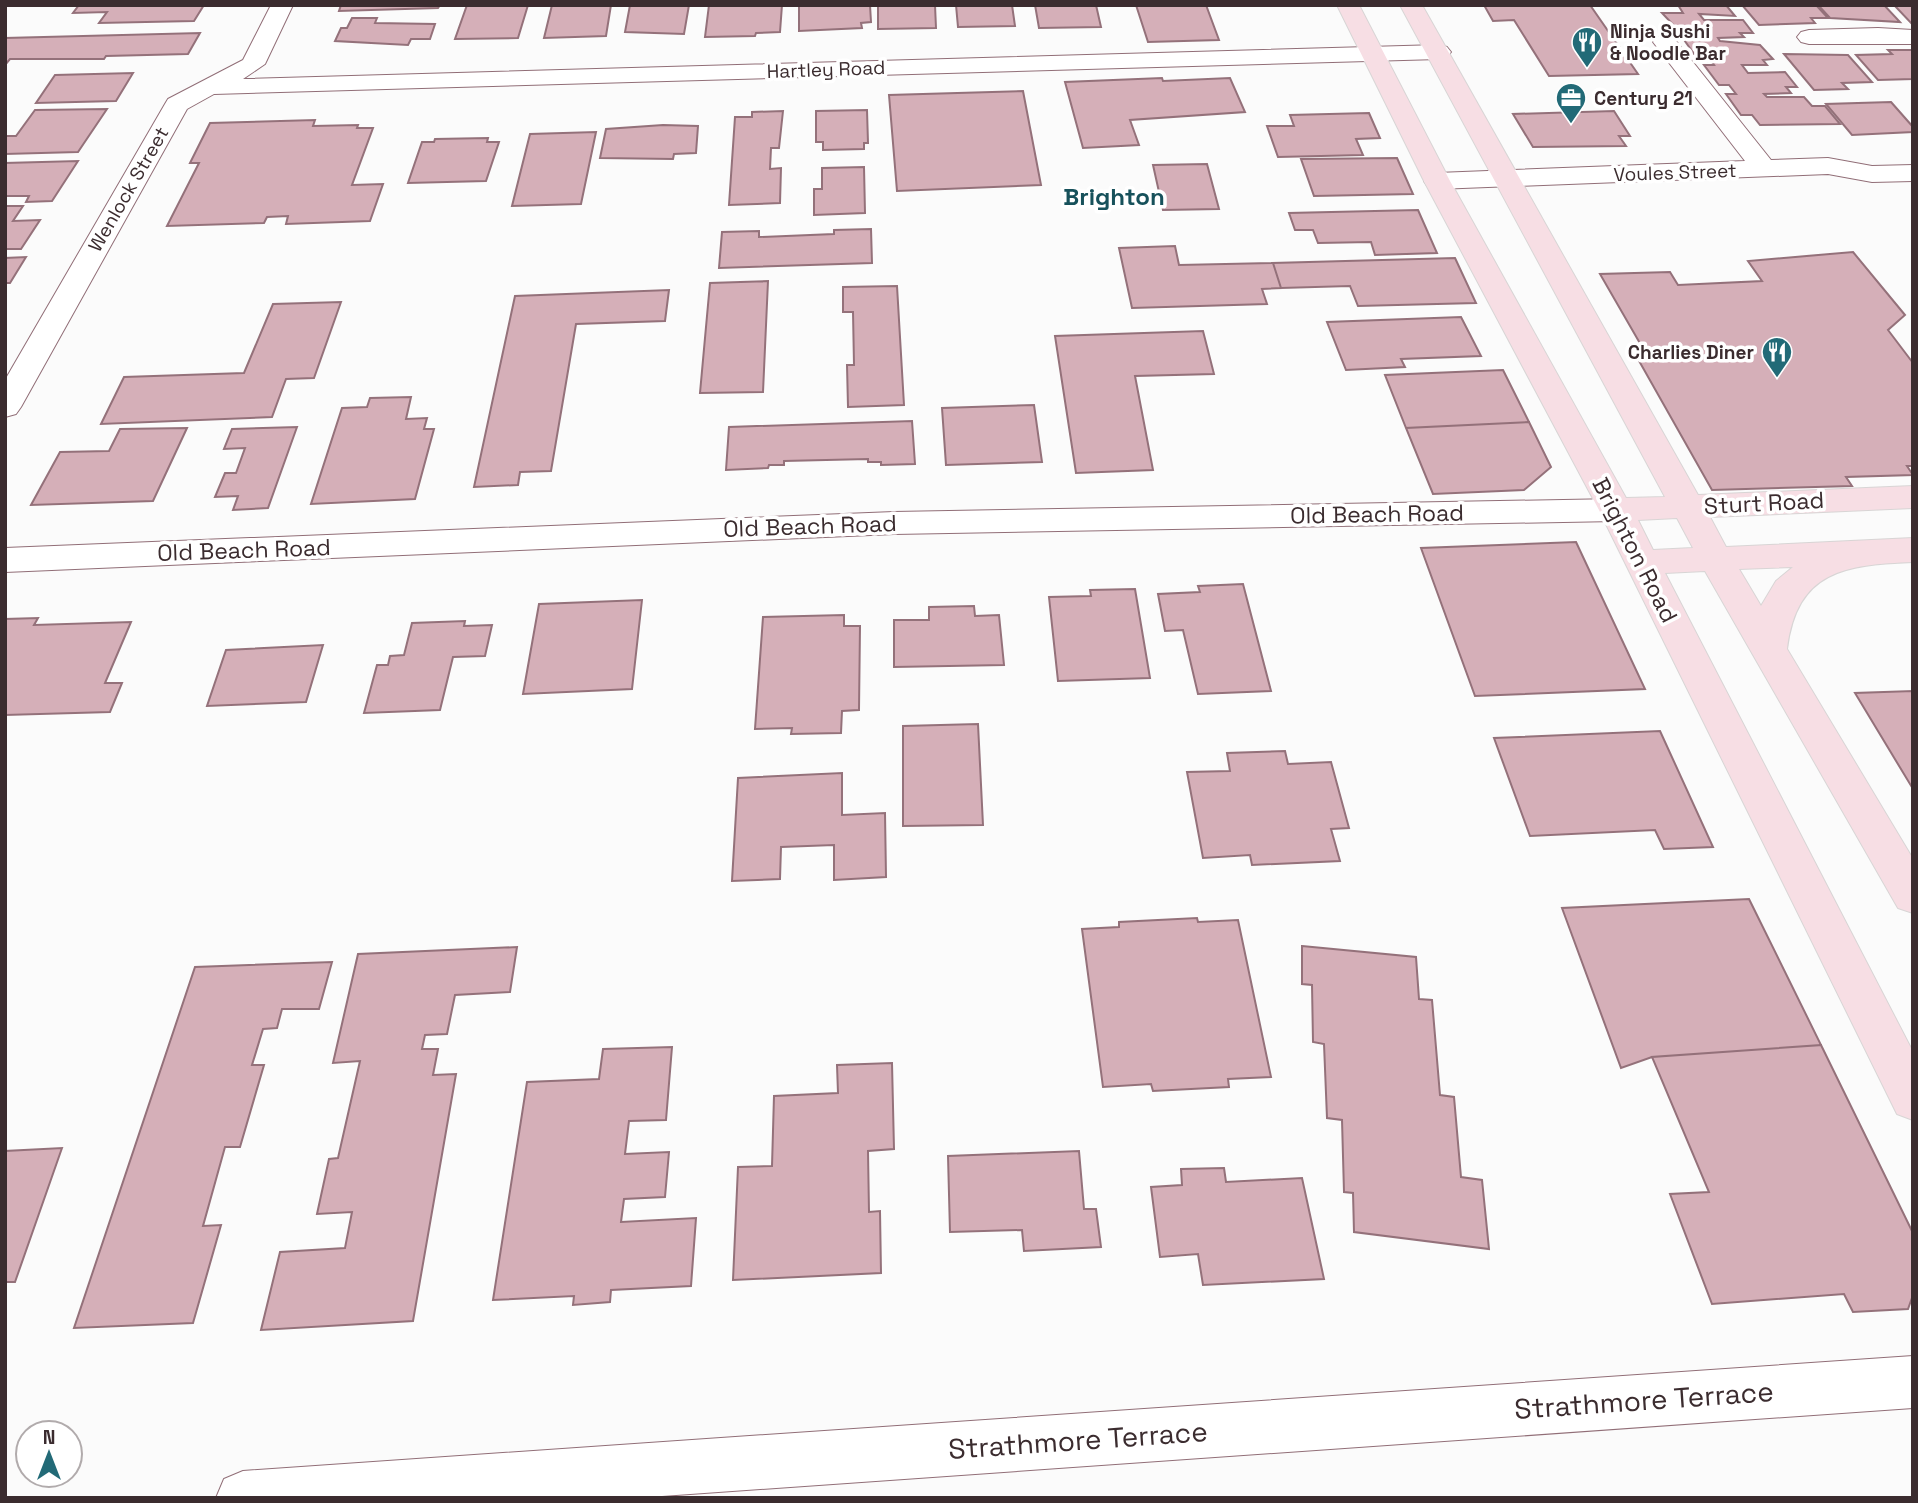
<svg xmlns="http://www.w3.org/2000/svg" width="1918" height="1503" viewBox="0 0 1918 1503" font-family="'Space Grotesk',sans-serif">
<rect width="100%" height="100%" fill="#fbfbfb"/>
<path fill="#d5afb8" stroke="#94717a" stroke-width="2" d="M79,5h125l-10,16 -95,2 8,-11 -34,1z
M341,5h99l-2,3 -99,3z
M467,5h61l-10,33 -63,1z
M552,5h59l-5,31 -62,2z
M630,5h59l-5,29 -59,-2z
M709,5h73l-2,27 -24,1 -1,3 -50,1z
M799,5h71l1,17 -10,1 1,5 -63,3z
M878,5h57l1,23 -58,1z
M956,5h56l3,21 -57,1z
M1035,5h61l5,22 -62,1z
M1136,5h70l13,35 -71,2z
M1484,5h106l48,69 -89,2 -35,-56 -21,1z
M1678,5h48l9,11 -36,-2 5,6h39l10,13h-13l4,4 -26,1 2,3 40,4 13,14 -10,1 4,5h-25l6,8 37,-1 12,15h-11l5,6 -27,1 3,3h37l8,9h13l15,18 -80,1 -8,-10h-11l-15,-21h10l-7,-9h-10l-15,-20h10l-5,-7h-12l-15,-21h11l-4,-6h-10l-17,-18h21z
M1742,5h74l12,13h-17l4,5 -56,2z
M1818,5h66l16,17 -70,-4z
M1894,5h19v20z
M352,18h25l-2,5 60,1 -5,15h-19l-3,6 -73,-4 6,-13h6z
M200,33l-12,21 -82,2 -2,3h-94l-5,6v-27z
M1888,50h25v29l-35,1 -22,-25 36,-1z
M1784,54l64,1 24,27 -30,1 6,6 -34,1z
M133,73l-17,28 -80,2 19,-28z
M1162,78l1,3 67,-3 15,34 -115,8 9,25 -56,3 -18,-66z
M1023,91l18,94 -144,6 -8,-96z
M1891,102l22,25v5l-61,3 -26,-31z
M107,109l-29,43 -73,2v-18h11l19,-26z
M867,110l1,33h-4v6l-41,1v-8h-7v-31z
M783,111l-4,37h-8l-1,21 11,-1 -1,35 -51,2 6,-88h17v-5z
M1614,111l16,25h-11l7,10 -93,1 -20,-33z
M1369,113l11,25 -24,1 7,16 -85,2 -11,-31h27l-4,-11z
M315,120l-2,6 45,-1 -1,3h16l-21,57 31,-1 -13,37 -84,3 2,-8 -21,1 -3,6 -97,3 32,-63h-9l20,-40z
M663,125l35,1 -2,27 -22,1 -1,5 -73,-1 6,-29z
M596,132l-15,72 -69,2 18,-72z
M488,138l-1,4h12l-13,39 -78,2 14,-41h12l1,-3z
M1397,158l16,36 -99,2 -13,-37z
M78,161l-26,40 -26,1 3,-6h-24v-33z
M1207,164l12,45 -56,1 -10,-45z
M864,167l1,46 -51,2v-26h8v-21z
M5,206h18l-10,15 27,-1 -19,29h-16z
M1418,210l19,43 -62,2 -4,-13 -53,1 -5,-13h-18l-6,-17z
M871,229l1,34 -153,5 3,-36 37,-1v6l75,-3v-4z
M1175,246l4,19 94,-2 8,25 -19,1 5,15 -135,4 -13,-60z
M1853,252l52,63 -17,15 25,33v103h-6l6,9 -67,2 6,9 -140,4 -78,-138h11l-45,-78 70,-2 8,13 84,-4 -14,-20z
M26,257l-16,26h-5v-25z
M1455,258l21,45 -118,3 -8,-20 -69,2 -8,-25z
M768,281l-5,111 -63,1 10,-110z
M897,286l7,119 -56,2 -1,-42h7l-1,-53h-10v-25z
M669,290l-4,31 -89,3 -25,147 -31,1 -2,13 -44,2 41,-191z
M341,302l-27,76 -28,1 -14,38 -171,7 23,-47 120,-4 29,-69z
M1461,317l20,39 -80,3 4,8 -59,3 -19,-48z
M1203,331l11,43 -79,2 18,94 -77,3 -21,-137z
M1503,370l26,52 -123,6 -21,-53z
M411,397l-5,22 21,-1 -3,11h10l-19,70 -104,5 31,-96 25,-1 3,-9z
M1034,405l8,57 -96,3 -4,-57z
M912,421l3,43 -34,1v-3h-13v-3l-84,2v4h-15l-1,3 -42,2 3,-43z
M1529,422l22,45 -27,23 -91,4 -27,-66z
M297,427l-29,81 -35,2 5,-14 -23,1 10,-24h11l9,-25 -21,1 8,-20z
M187,428l-34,73 -122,4 29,-53 49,-1 11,-22z
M1576,542l69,147 -170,7 -54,-148z
M1243,584l28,107 -73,3 -15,-64 -18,1 -7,-37 42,-2 -2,-6z
M1135,589l15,89 -92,3 -9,-84 42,-1 -1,-6z
M642,600l-10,89 -109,5 16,-90z
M974,606l1,10 24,-1 5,50 -110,2v-47h35v-13z
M844,615v11h16l-1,84 -17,1 -1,22 -50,1 1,-6 -37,1 8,-112z
M38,618l-4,7 97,-3 -26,61h17l-12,29 -105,3v-96z
M465,621l-1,5 28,-1 -7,31 -32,1 -13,53 -76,3 13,-48h11l2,-9 14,-1 8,-32z
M323,645l-17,57 -99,4 19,-56z
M1913,691v98l-58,-96z
M978,724l5,101 -80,1v-100z
M1660,731l53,116 -49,2 -9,-19 -125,6 -36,-98z
M1285,751l3,13 43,-2 18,66 -18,1 9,32 -88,4 -2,-10 -47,3 -16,-86 43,-1 -3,-18z
M842,773v42l43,-2 1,64 -52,3v-35l-53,2 -1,32 -48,2 6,-103z
M1749,899l72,146 -169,12 -31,11 -59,-160z
M1197,918l1,4 40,-2 33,157 -43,2 1,8 -76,4 -2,-7 -48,3 -21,-158 37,-2v-5z
M1302,946l114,11 3,42 13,1 8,95 14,2 7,80 21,3 7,69 -135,-17 -1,-39 -9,-1 -2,-72 -15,-2 -3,-74 -11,-2 -1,-57 -10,-1z
M517,947l-7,45 -55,3 -8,39 -22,1 -3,14h16l-5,26 23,-1 -43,247 -152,9 19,-78 65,-4 7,-36 -35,2 12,-55 9,-1 22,-97 -27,2 25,-109z
M332,962l-13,47h-37l-5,19 -14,1 -11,36h12l-24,82h-15l-22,79 18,-1 -28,98 -119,5 121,-361z
M1821,1045l92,188v62l-5,14 -55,3 -9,-18 -132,10 -42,-110 39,-2 -57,-135z
M672,1047l-6,73 -37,1 -4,33 44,-2 -4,45 -41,2 -3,23 75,-4 -5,68 -80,4 -1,12 -37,3 1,-9 -81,4 34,-218 72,-3 4,-30z
M892,1063l2,86 -26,2 1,61 11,-1 1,62 -148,7 5,-113 34,-1 2,-70 64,-3 -1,-28z
M62,1148l-47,134h-10v-131z
M1079,1151l5,58h12l5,38 -77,4 -2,-21 -72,2 -2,-76z
M1224,1168l2,14 76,-4 22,101 -121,6 -5,-31 -38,3 -9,-70 31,-2 -1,-16z"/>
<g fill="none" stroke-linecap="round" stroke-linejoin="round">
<g stroke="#916e77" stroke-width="2">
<path id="minor" d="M271,5h22l-28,59 -22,15 1196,-34 8,2 4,5 -4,5 -8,2 -1225,35 -27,15 -166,298 -5,7 -11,3v-37l160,-276 3,-5 75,-39z
M1878,28l35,2v14h-104l-8,-2 -4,-5 4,-5 8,-2z
M1665,35l8,2 98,123 57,-2 44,8 41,-1v16l-41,1 -44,-8 -391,15 -9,-2 -4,-6 4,-6 9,-2 308,-12 -92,-119 4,-5z
M1616,499l12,3 5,8 -5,8 -12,3 -722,13 -889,38v-24l889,-36z
M1913,1356v52l-1279,90h-418l8,-19 19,-8z"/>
</g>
<g stroke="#d8d5d5" stroke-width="2">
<path id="major" d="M1337,5h22l91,176 176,317 39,-1 -265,-492h22l276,490 215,-9v22l-203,9 16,30 187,-9v24c-68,3 -116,8 -126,87l126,210v54l-15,-5 -193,-337 -40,2 248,479v68l-16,-6 -298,-604 -175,-329zM1677,518l16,30 -40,2 -15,-30zM1793,567l-17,14 -15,25 -22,-37z"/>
</g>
<use href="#minor" fill="#fff" fill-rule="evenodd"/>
<use href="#major" fill="#f7dee4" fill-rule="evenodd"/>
</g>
<defs>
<g id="restaurant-pin" transform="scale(1.575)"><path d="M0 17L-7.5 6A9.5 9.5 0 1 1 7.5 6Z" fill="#226a77" stroke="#fff"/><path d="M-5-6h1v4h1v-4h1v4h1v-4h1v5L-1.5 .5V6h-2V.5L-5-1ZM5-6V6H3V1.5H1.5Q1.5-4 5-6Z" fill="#fff"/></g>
<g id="office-pin" transform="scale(1.575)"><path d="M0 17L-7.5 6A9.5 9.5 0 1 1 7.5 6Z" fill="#226a77" stroke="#fff"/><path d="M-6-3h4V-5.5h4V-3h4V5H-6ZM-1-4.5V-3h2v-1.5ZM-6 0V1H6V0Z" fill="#fff"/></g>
</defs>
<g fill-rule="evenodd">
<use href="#restaurant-pin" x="1587" y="42"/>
<use href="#office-pin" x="1571" y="98"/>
<use href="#restaurant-pin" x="1777" y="352"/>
</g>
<g text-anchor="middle" stroke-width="7" stroke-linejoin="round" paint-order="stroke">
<g font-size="19" font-weight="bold" fill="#3b2c2f" stroke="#fff" text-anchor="start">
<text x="1610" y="38">Ninja Sushi<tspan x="1610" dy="22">&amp; Noodle Bar</tspan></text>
<text x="1594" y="105">Century 21</text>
<text x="1754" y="359" text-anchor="end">Charlies Diner</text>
</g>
<g font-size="19" fill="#3b2c2f" stroke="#fff">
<text transform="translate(826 69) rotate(-2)" y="7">Hartley Road</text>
<text transform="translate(1675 172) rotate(-2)" y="7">Voules Street</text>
<text transform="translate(128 189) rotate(-60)" y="7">Wenlock Street</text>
</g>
<g font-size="23" fill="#3b2c2f" stroke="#fff">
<text transform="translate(1764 503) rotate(-3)" y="8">Sturt Road</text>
<text transform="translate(1377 514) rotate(-1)" y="8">Old Beach Road</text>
<text transform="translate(810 526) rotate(-2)" y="8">Old Beach Road</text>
<text transform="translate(244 550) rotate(-2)" y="8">Old Beach Road</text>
<text transform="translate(1635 550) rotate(63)" y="8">Brighton Road</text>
</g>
<g font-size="24" font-weight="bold" fill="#17515b" stroke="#fff">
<text x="1114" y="205">Brighton</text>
</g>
<g font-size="28" fill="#3b2c2f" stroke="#fff">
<text transform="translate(1644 1400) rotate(-4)" y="10">Strathmore Terrace</text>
<text transform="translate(1078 1440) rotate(-4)" y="10">Strathmore Terrace</text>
</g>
</g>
<rect width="1918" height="1503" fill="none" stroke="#3b2c2f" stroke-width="14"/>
<g transform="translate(49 1454)"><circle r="33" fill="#ffffff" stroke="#b1abac" stroke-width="2"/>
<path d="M0-5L12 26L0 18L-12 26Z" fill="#226a77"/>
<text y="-10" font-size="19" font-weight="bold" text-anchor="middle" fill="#3b2c2f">N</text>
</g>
</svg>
